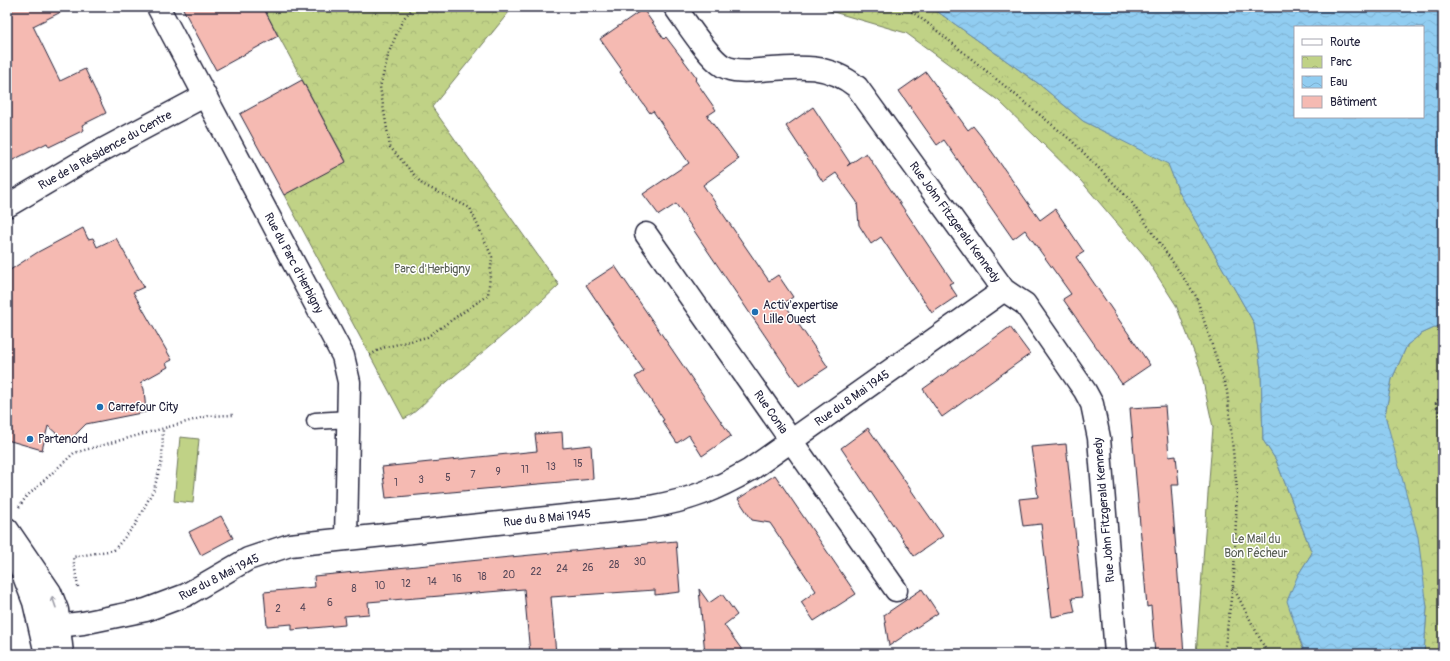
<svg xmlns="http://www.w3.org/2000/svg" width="1450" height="661" viewBox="0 0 1450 661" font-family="Pangolin,sans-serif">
<defs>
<pattern id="park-crowns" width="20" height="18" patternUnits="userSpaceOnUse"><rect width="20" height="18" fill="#c0d286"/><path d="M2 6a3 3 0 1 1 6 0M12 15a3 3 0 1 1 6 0" fill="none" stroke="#a5b475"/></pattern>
<pattern id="water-waves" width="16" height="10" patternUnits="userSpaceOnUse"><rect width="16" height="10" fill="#91cdf1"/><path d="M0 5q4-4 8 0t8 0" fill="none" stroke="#7db0d0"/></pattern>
</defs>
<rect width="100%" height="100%" fill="#fff"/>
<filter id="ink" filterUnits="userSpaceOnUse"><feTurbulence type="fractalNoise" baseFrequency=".025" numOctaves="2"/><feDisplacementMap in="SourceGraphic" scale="8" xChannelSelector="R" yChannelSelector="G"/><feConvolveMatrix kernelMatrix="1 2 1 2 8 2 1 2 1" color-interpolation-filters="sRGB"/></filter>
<g filter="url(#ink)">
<path fill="url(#park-crowns)" stroke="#717a60" d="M263,7h250l-81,100 127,178c-37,36 -78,68 -118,102 -13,11 -22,24 -37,32l-120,-224 62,-34z
M816,7h115l108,77 44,37 85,42 11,29 75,131 7,46 2,71 13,20 36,93 -14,22 1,64 6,15h-109l17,-227 -13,-59 -24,-63 -32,-50 -63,-74 -82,-80 -93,-68z
M1443,324v330h-19l3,-47 -42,-192 7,-36 15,-34 14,-11z"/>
<path fill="#c0d286" stroke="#717a60" d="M180,437l19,2 -6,64 -19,-2z"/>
<path fill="url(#water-waves)" stroke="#6589a8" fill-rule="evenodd" d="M931,7h512v317l-22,10 -14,11 -15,34 -7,36 33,122 9,70 -3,47h-119l-18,-53 11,-26 14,-22 -36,-93 -13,-20 -2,-71 -7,-46 -75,-131 -11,-28 -85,-43 -44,-37zM1295,27h128v90h-128z"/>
<path fill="#f5bab2" stroke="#22223b" d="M7,7h64l-38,19 27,55 25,-12 21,44 -24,12 2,5 -35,17 -2,-4 -40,20z
M182,7h81l15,29 -62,34z
M643,9l21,30 2,-2 31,41 -2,2 21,30 -9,6 32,43 -36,26 66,96 9,-6 15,22 -9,6 44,64 -29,19 -123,-182 -17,11 -16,-21 46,-31 -36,-52 -3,2 -30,-41 2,-2 -22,-31z
M926,72l42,58 5,-4 8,10 59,84 15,-11 29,43 -8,5 74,108 -28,19 -59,-85 8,-5 -46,-64 -12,9 -69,-99 -7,5 -38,-54z
M302,80l44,82 -62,33 -44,-81z
M813,107l37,56 -3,3 19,-13 87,129 -4,2 8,12 -25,17 -51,-76 -10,7 -12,-19 -2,-23 -21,-29 -13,9 -37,-56z
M83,228l5,11 5,-1 4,9 19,-9 28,49 -11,5 39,68 -6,3 2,4 -27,15 3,7 2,23 -60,12 -19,19 -19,-17 -6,24 -35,-10v-168l31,-20z
M615,266l116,170 -29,20 -13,-21 -12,8 -15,-22 2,-1 -29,-43 9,-6 -58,-86z
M1010,327l20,27 -88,63 -19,-28z
M1165,406l4,51 7,-1 3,29h-8l13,169h-29l-4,-48 -4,1 -17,-199z
M868,428l75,108 -29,20 -73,-108z
M562,432l1,16 28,-3 2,34 -207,19 -4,-31 155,-16 -2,-17z
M1066,444l16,153 -10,1 3,14 -23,5 -11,-93 -18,2 -4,-27 19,-2 -7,-50z
M775,475l81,119 -42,27 -13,-19 15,-11 -46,-68 -18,-3 -14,-21z
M221,516l12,22 -32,17 -12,-23z
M676,541l4,51 -25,3v-5l-104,7 5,57h-26l-6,-65 -156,13 1,12 -25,2 1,9 -53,5v-6l-25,2 -3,-34 51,-5 -1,-11z
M699,589l10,14 13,-9 15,21 -13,10 21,29h-40z
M922,589l16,24 -49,33 -5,-31z"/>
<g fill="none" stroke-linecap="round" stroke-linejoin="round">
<g stroke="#22223b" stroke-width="19">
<path id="service" d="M315,421l34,-2"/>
</g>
<g stroke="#22223b" stroke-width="25">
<path id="minor" d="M158,7l185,349 6,26 -3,157
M675,7c11,15 33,50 48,59 10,6 24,5 36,4 37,-3 67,-8 98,17l147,203 21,14 60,87 7,13 7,34 17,216
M7,206l88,-52 109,-58
M646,234l250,356
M41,628l42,-5 63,-13 40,-15 62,-36 42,-14 360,-38c40,-7 65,-17 100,-37l254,-180"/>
</g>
<g stroke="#22223b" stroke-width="25">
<path id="secondary" d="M7,529l43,63 7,18 5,44
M17,558l17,44 12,52"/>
</g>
<path stroke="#22223b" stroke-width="2.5" stroke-dasharray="1 3" stroke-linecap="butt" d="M905,7l25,18 142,116 58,59 66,96 31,95 10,99 -3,85 -10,79
M370,355l12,-7 45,-11 61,-42 4,-38 -22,-49 -48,-24 -32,-37 -10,-60 9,-35 14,-33 11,-12
M1443,393l-7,10 7,27
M19,507l7,-10 48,-44 134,-37 25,-1
M78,587l-5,-30 41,-7 21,-25 19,-36 8,-29 1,-32
M1233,587l35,67"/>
<use href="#service" stroke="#fff" stroke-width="16"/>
<use href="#minor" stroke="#fff" stroke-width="22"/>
<use href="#secondary" stroke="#fff" stroke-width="22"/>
</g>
<defs><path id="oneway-shaft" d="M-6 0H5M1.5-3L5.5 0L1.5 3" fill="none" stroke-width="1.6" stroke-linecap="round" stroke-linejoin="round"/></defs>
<use stroke="#9c9ca7" href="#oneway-shaft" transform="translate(54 602) rotate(-109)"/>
</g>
<g fill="#1f6fb2" stroke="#fff" stroke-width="1.5">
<circle cx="755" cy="312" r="4"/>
<circle cx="100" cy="407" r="4"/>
<circle cx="30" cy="439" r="4"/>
</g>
<g text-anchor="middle" stroke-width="3" stroke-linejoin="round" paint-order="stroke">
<g font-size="10" fill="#574859">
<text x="578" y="467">15</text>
<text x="551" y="470">13</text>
<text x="525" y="473">11</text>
<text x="498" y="475">9</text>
<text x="473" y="478">7</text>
<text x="448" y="481">5</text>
<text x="421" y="483">3</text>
<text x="396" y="486">1</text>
<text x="640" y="565">30</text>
<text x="614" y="568">28</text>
<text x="588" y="571">26</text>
<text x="562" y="572">24</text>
<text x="536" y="575">22</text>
<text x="509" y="578">20</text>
<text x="482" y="580">18</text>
<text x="457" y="582">16</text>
<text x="432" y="585">14</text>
<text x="406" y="587">12</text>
<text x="380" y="589">10</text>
<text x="354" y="592">8</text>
<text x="330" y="606">6</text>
<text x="303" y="611">4</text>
<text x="278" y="612">2</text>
</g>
<g font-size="12" fill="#22223b" stroke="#fff">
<text transform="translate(105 150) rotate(-29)" y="4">Rue de la Résidence du Centre</text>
<text transform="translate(955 222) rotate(54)" y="4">Rue John Fitzgerald Kennedy</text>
<text transform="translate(294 263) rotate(62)" y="4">Rue du Parc d'Herbigny</text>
<text transform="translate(852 398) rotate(-35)" y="4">Rue du 8 Mai 1945</text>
<text transform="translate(771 412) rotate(55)" y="4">Rue Conia</text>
<text transform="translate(1104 510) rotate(-95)" y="4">Rue John Fitzgerald Kennedy</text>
<text transform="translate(547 518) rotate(-6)" y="4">Rue du 8 Mai 1945</text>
<text transform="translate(219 577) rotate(-27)" y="4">Rue du 8 Mai 1945</text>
</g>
<g font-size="12" fill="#596055" stroke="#fff">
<text x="432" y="273">Parc d'Herbigny</text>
<text x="1256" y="543">Le Mail du<tspan x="1256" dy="14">Bon Pêcheur</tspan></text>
</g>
<g font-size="12" fill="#22223b" stroke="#fff" text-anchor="start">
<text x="763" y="309">Activ'expertise<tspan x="763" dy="14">Lille Ouest</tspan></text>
<text x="108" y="411">Carrefour City</text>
<text x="38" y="443">Partenord</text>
</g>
</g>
<rect width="1450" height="661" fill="none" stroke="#fff" stroke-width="24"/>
<rect x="12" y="12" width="1426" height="637" fill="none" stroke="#22223b" stroke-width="1.5" filter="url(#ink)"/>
<rect x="1294" y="26" width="130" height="92" fill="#ffffff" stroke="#a7a7b1"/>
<rect x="1302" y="39" width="20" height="6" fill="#ffffff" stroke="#a7a7b1"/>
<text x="1330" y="46" font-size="12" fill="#22223b">Route</text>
<rect x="1302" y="56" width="20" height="12" fill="url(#park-crowns)" stroke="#a7a7b1"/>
<text x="1330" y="66" font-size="12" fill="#22223b">Parc</text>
<rect x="1302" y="76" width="20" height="12" fill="url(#water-waves)" stroke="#a7a7b1"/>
<text x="1330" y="86" font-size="12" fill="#22223b">Eau</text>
<rect x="1302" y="96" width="20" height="12" fill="#f5bab2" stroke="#a7a7b1"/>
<text x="1330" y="106" font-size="12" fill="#22223b">Bâtiment</text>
</svg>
